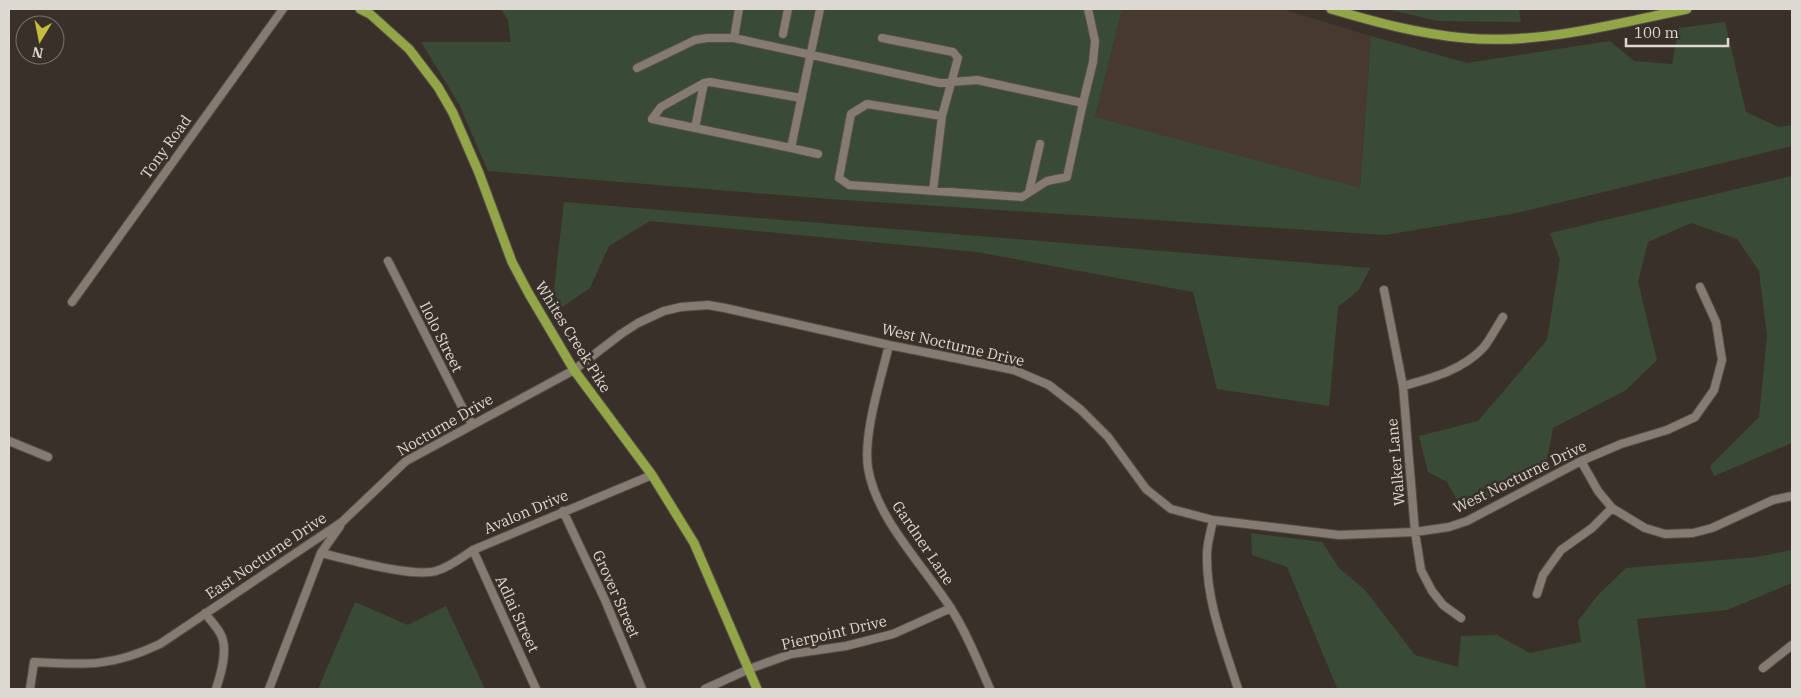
<svg xmlns="http://www.w3.org/2000/svg" width="1801" height="698" viewBox="0 0 1801 698" font-family="'IBM Plex Serif',serif">
<rect width="100%" height="100%" fill="#393129"/>
<path fill="#47392d" d="M1122,9h160l89,27 -11,153 -265,-72z"/>
<path fill="#394b36" d="M501,9h621l-27,108 265,71 11,-152 96,27 143,-22 24,20 38,3 7,-36 46,-6 21,90 32,15 14,-2v21l-275,67 -132,22 -556,-36 -341,-28 -29,-67 -38,-62h90l-3,-22z
M1386,9h133l2,13 -83,-1z
M1792,176v267l-78,33 -4,-10 49,-49 8,-81 -8,-65 -22,-32 -46,-16 -43,19 -10,40 19,78 -31,30 -73,38 -8,42 -83,39 -15,-27 -19,-10 -9,-36 59,-15 69,-81 13,-81 -10,-26z
M564,202l806,66 -11,22 -21,17 -9,99 -112,-17 -24,-97 -216,-40 -327,-31 -41,25 -19,42 -29,20 -7,-18z
M1251,533l71,9 17,26 26,22 50,65 43,12 3,-31 36,-1 33,18 51,-11 -3,-21 19,-25 29,-28 131,-11 35,-7v33l-65,27 -90,9 9,70h-305l-4,-1 -50,-121 -35,-12z
M355,602l53,23 38,-19 39,83h-167z"/>
<g fill="none" stroke-linecap="round" stroke-linejoin="round">
<g stroke="#554e48" stroke-width="10">
<path id="minor" d="M739,9l-5,29 206,45 37,-3 106,23 10,-41 2,-21 -7,-32
M783,34l5,-25
M882,38l71,14 5,6 -16,58 -75,-12 -16,10 -12,64 10,7 173,12 25,-16 20,-4 16,-74
M637,68l58,-28 12,-2h27
M695,128l9,-45
M791,148l-139,-29 9,-12 43,-24 6,-1 91,16
M818,154l-27,-6 29,-139
M933,191l9,-75
M1029,192l11,-48
M388,261l73,144 11,19
M1384,290l19,96 12,146 6,38 11,21 11,14 18,13
M72,302l211,-293
M889,345c-8,34 -26,88 -21,123 8,50 55,97 82,139 17,26 28,55 40,82
M1403,386c29,-8 60,-16 81,-39 7,-9 13,-21 19,-30
M9,441l39,16
M1581,461l17,30 14,17 33,20 20,6 28,-1 19,-5 61,-28 19,-4
M563,511l42,89 37,89
M1213,520c-2,11 -6,23 -6,34 -1,47 17,91 31,135
M473,550l63,139
M321,553c26,6 92,25 115,18 14,-4 25,-13 37,-21l179,-75
M1537,594l6,-19 18,-25 31,-22 20,-20
M205,613c5,7 11,13 15,20 9,15 1,41 -4,56
M1763,668l29,-23
M30,689l4,-27c52,3 78,5 126,-18l182,-122 64,-61 168,-91 47,-36 17,-11 26,-12 17,-4 27,-2 17,3 164,37 125,25 35,15 32,25 27,27 38,52 25,20 42,11 126,15 76,-3 34,-5 18,-6 114,-60 40,-17 46,-14 28,-13 19,-27 8,-30 -6,-38 -16,-35
M269,689l52,-136 19,-27
M705,689l44,-20 42,-15 55,-8 47,-12 58,-26"/>
</g>
<g stroke="#554e48" stroke-width="11">
<path id="major" d="M360,9l10,5 39,35 29,38 15,26 26,60 33,89 17,32 45,76 78,105 42,68 63,146
M1331,9c44,13 88,25 134,29 74,7 149,-14 222,-29"/>
</g>
<use href="#minor" stroke="#857b72" stroke-width="8"/>
<use href="#major" stroke="#92a547" stroke-width="9"/>
</g>
<g text-anchor="middle" stroke-width="5" stroke-linejoin="round" paint-order="stroke">
<g font-size="15" fill="#ded8d3" stroke="#393129">
<text transform="translate(166 147) rotate(-54)" y="5">Tony Road</text>
<text transform="translate(441 337) rotate(63)" y="5">Ilolo Street</text>
<text transform="translate(573 337) rotate(58)" y="5">Whites Creek Pike</text>
<text transform="translate(953 345) rotate(13)" y="5">West Nocturne Drive</text>
<text transform="translate(445 425) rotate(-30)" y="5">Nocturne Drive</text>
<text transform="translate(1396 462) rotate(-95)" y="5">Walker Lane</text>
<text transform="translate(1520 477) rotate(-26)" y="5">West Nocturne Drive</text>
<text transform="translate(526 512) rotate(-23)" y="5">Avalon Drive</text>
<text transform="translate(923 543) rotate(56)" y="5">Gardner Lane</text>
<text transform="translate(266 556) rotate(-34)" y="5">East Nocturne Drive</text>
<text transform="translate(616 594) rotate(66)" y="5">Grover Street</text>
<text transform="translate(517 614) rotate(65)" y="5">Adlai Street</text>
<text transform="translate(834 633) rotate(-13)" y="5">Pierpoint Drive</text>
</g>
</g>
<rect width="1801" height="698" fill="none" stroke="#ded8d3" stroke-width="20"/>
<g transform="translate(40 40) rotate(190)"><circle r="24" fill="#393129" stroke="#7b746d"/>
<path d="M0-4L9 19L0 12L-9 19Z" fill="#c5bc3d"/>
<text y="-8" font-size="14" font-weight="bold" text-anchor="middle" fill="#ded8d3">N</text>
</g>
<path d="M1626 38v8h102v-8" fill="none" stroke="#ded8d3" stroke-width="2.5"/>
<text x="1634" y="38" font-size="15" fill="#ded8d3" stroke="#393129" stroke-width="4" paint-order="stroke">100 m</text>
</svg>
